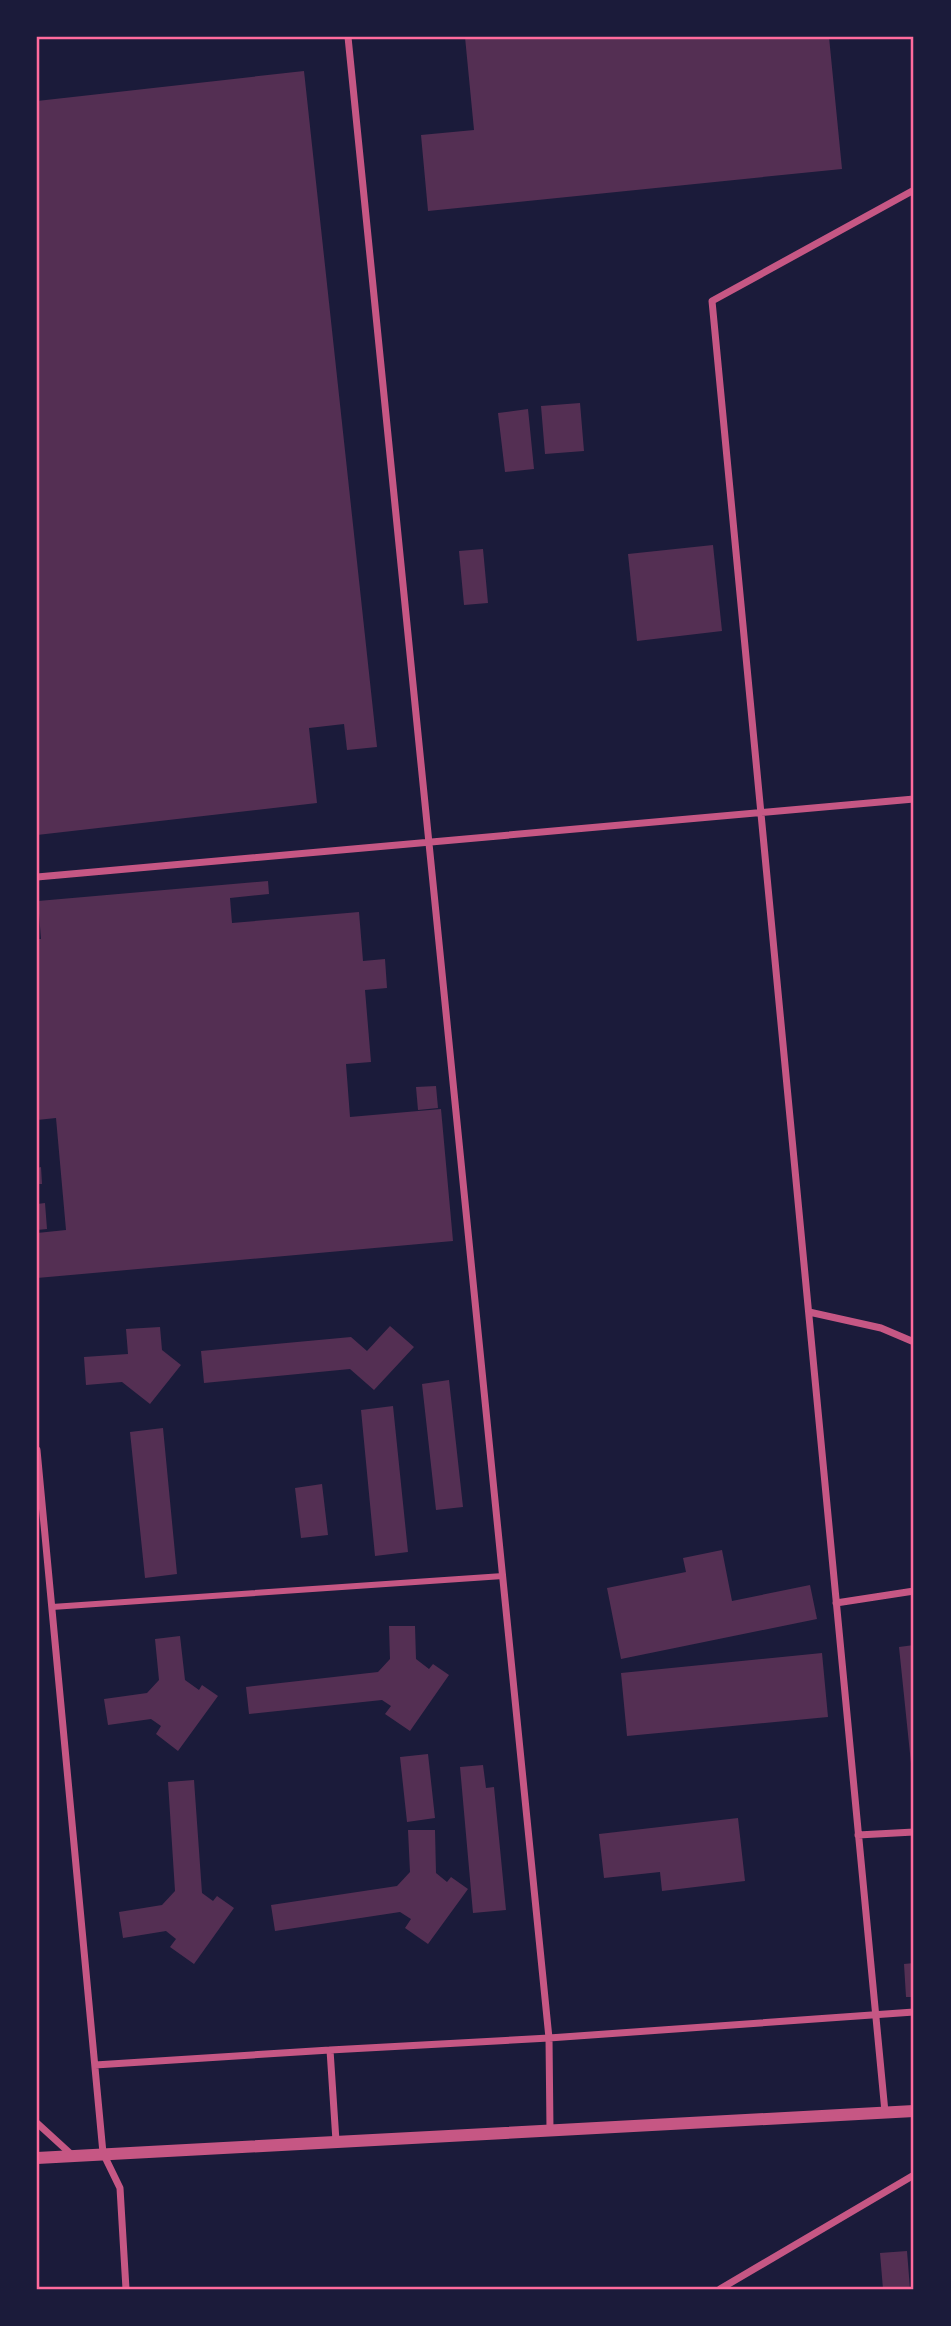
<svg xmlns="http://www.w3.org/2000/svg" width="951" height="2326" viewBox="0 0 951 2326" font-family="'Times New Roman',serif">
<rect width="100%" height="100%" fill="#1b1b3a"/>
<path fill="#542f53" d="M465,37h364l13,132 -414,42 -7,-76 53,-5z
M304,71l73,676 -30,3 -3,-26 -35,4 8,75 -280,32v-734z
M580,403l4,48 -39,3 -4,-48z
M528,409l6,60 -29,3 -7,-59z
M713,545l9,86 -85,10 -9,-87z
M483,549l5,54 -24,2 -5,-54z
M268,881l1,13 -39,4 2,25 127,-11 4,49 22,-2 2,29 -22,2 6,72 -25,2 4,53 91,-8 12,132 -416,37v-45l29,-3 -10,-112 -19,2v-181h4l-3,-38z
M436,1086l2,22 -20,2 -2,-23z
M41,1167l1,17h-5v-16z
M45,1203l2,26 -10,1v-26z
M390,1326l24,21 -40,43 -24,-21 -146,14 -3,-32 150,-14 16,14z
M160,1327l2,23 19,15 -31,39 -28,-22 -36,3 -2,-28 44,-3 -2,-25z
M449,1380l14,127 -27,3 -14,-126z
M393,1406l15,146 -33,4 -14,-146z
M163,1428l14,146 -32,4 -15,-146z
M322,1484l6,51 -27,3 -6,-50z
M722,1550l10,51 78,-16 7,34 -196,40 -14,-71 79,-16 -3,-14z
M389,1626h26l1,33 13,10 4,-5 16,11 -39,56 -25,-17 6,-8 -9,-6 -133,14 -3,-27 132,-15 12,-13z
M180,1636l5,44 14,10 3,-5 16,11 -40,55 -22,-17 5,-8 -10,-7 -43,6 -4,-26 43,-6 12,-13 -4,-41z
M914,1645v128h-2l-13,-126z
M822,1653l6,64 -201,19 -6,-63z
M428,1754l7,64 -28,4 -7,-65z
M483,1765l3,23 8,-1 12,123 -33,3 -13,-146z
M194,1780l8,113 11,8 4,-5 17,12 -40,56 -24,-17 6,-8 -10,-8 -43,7 -4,-26 43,-7 13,-14 -7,-109z
M738,1818l7,63 -83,10 -2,-19 -56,6 -5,-44z
M408,1830h27l1,43 11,9 4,-5 17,12 -40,55 -23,-16 6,-9 -11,-7 -125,19 -4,-26 126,-19 13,-14z
M914,1963v34h-8l-2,-33z
M907,2251l3,38h-27l-3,-36z"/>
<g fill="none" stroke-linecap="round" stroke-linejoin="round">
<path stroke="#c65784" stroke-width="6" d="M52,1607l451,-31"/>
<path stroke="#c65784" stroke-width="7" d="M348,37l201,2001 1,92
M37,877l877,-78
M809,1312l72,16 33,14
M37,1450l66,703 17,35 6,101
M836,1603l78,-12
M858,1835l56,-3
M95,2065l235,-15
M885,2112l-173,-1811 202,-111
M37,2123l35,32
M336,2141l-6,-91 219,-12 365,-26
M720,2289l194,-114"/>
<path stroke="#c65784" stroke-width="12" d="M37,2158l877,-47"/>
</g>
<rect width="951" height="2326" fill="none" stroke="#1b1b3a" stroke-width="77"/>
<rect x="38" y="38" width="874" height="2250" fill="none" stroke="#ff6b9d" stroke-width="2.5"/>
</svg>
